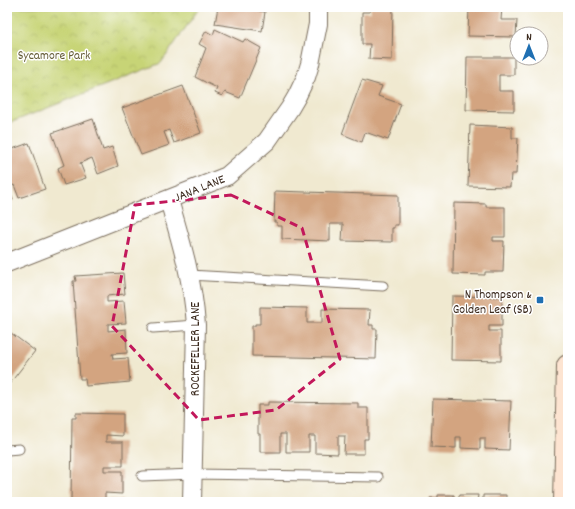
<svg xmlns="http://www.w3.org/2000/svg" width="575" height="509" viewBox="0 0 575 509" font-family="Dekko,sans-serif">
<defs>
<pattern id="park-crowns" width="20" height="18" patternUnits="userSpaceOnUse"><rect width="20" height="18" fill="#c7d476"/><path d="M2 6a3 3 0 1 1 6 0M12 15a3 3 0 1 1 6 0" fill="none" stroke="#acb666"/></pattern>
</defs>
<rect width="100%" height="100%" fill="#fff"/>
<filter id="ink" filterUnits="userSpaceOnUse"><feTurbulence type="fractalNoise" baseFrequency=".025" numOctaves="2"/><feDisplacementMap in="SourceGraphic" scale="8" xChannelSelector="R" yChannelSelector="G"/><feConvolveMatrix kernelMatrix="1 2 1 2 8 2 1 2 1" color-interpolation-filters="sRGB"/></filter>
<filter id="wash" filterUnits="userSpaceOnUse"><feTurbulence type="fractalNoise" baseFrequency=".012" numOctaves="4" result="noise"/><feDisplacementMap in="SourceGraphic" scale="16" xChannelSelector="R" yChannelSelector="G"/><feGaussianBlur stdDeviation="0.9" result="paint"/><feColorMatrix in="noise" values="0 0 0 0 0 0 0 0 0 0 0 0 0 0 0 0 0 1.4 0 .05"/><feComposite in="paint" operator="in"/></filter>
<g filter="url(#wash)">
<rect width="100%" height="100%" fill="#f0e9d0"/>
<path fill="url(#park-crowns)" stroke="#817f4a" d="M7,7h193l-39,56 -154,61z"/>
<g id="blocks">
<path fill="#d3a480" d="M218,7h32v2l15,3 -3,19 -47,-7z
M371,7h22l-1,53 -23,-1 1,-15h-8v-32h8z
M469,7h33l-1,13h16l-1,17 -48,-1z
M215,29l28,13 2,-3 16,9 -21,50 -15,-6 -3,4 -7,-3 2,-5 -22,-11 11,-29 -7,-4 7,-13 7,4z
M467,57h47v18h-15v16h15v20l-48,-1z
M362,80l20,6 -4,10 23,8 -13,36 -23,-8 -3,10 -20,-8z
M183,86l18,47 -27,10 -5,-13 -5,2 5,13 -28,10 -19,-47z
M93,119l10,31 9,-3 6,19 -20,8 -6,-16 -12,5 6,15 -22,7 -6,-17 6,-3 -12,-32z
M470,125l42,2v11h6l-2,36h-5l-1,13 -42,-1z
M29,143l16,46 -26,9 -5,-13 -6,2 5,13 -6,2v-51z
M275,191l123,4v30h-4v3h-2v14l-50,-1 1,-17h-13v17l-48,-2v-13h-5v-4h-3z
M454,203l32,1v3h19v30h-12v4h11l-1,31h-18v3l-32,-1z
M123,273l2,21 -18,2v6l17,-1 2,22 -18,1v7l18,-2 1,24 -15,1 1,5 15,-1 2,24 -44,4 -1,-7h-5l-7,-98h3l-1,-5z
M452,296l50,1v29h-13v5h12v30l-50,-1z
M260,307l47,1v15h15v-14l48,1 -1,15h4v4h4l-1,30 -124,-3v-30h3v-2h5z
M7,330l28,21 -28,36z
M433,399l78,2 -2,49 -24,-1v-11h-5v11l-19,-1v-11h-5v11l-25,-1z
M268,402l90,1v5h10v31h-4v15h-20l1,-18h-7v18l-23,-1v-17h-6v16h-23v-18h-6v18h-20v-18h-2v-29h10z
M76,413l47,1v22l-17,-1v7h17v24h-19v5h18v23l-17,-1v6l17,1v2h-51l1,-84h4z
M438,495h16v7h-24v-4h8z
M459,495h19l-1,7h-18z
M483,495h23v7h-23z"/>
</g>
</g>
<g filter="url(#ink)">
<use href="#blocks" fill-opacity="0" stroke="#7a6d5c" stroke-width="1"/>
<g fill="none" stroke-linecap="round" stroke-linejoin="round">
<g stroke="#7a6d5c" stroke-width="11">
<path id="lane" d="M189,275l194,11
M153,328l43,-3
M7,450l12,-1
M142,476l51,-2 185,3"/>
</g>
<g stroke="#7a6d5c" stroke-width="20">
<path id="street" d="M169,200c12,41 24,81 27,125l-4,177
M7,263l220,-87 40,-35 23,-33 7,-12 9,-19 4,-13 8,-40v-17"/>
</g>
<g stroke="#7a6d5c" stroke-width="24">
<path id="secondary" d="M565,502l3,-136"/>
</g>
<use href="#lane" stroke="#fff" stroke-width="9"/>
<use href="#street" stroke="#fff" stroke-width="18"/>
<use href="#secondary" stroke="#fde4d1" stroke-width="22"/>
</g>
</g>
<path fill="none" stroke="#c2185b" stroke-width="3" stroke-dasharray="8 5" stroke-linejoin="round" d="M231,195l71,33 38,131 -64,51 -77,10 -87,-94 23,-121z"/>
<rect fill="#1f6fb2" stroke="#fff" stroke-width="1.5" x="536" y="296" width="8" height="8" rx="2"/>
<g text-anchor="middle" stroke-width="3" stroke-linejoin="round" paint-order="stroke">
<g font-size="13" fill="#655d38" stroke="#fff">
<text x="54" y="59">Sycamore Park</text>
</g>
<g font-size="13" fill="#3b2a1e" stroke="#fff">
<text transform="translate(199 187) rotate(-22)" y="5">JANA LANE</text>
<text transform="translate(194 349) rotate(-90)" y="5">ROCKEFELLER LANE</text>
</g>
<g font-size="13" fill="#3b2a1e" stroke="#fff" text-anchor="end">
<text x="532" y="298">N Thompson &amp;<tspan x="532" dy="15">Golden Leaf (SB)</tspan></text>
</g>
</g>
<rect width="575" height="509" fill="none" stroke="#fff" stroke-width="24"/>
<g transform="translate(529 46)"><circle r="19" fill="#ffffff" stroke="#b1aaa5"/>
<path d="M0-3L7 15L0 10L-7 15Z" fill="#1f6fb2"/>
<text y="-6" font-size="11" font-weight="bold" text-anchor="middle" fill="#3b2a1e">N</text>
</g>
</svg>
